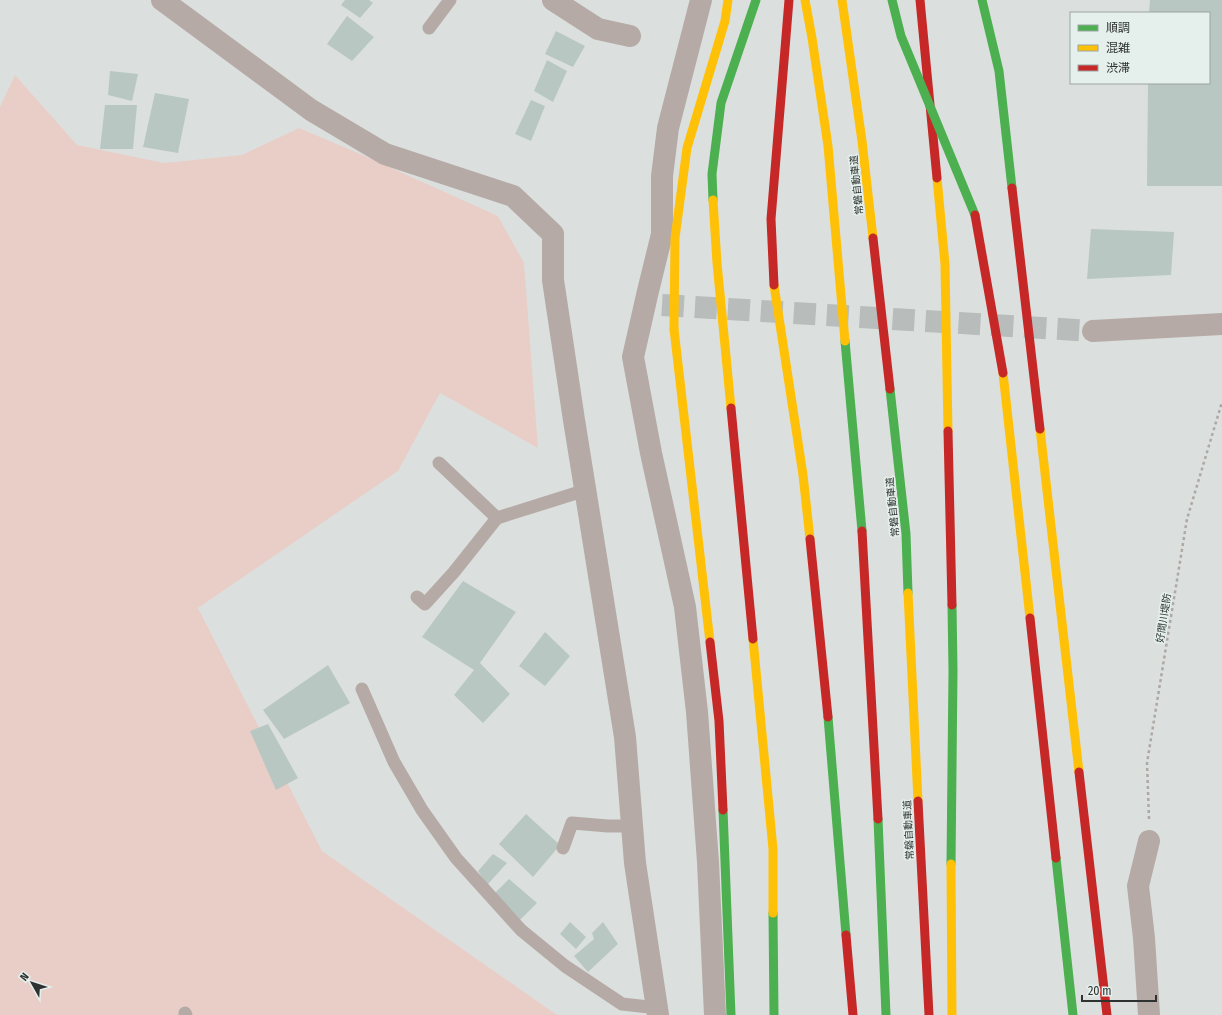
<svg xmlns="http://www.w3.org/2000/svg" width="1222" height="1015" viewBox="0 0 1222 1015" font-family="'Fira Sans Condensed','Noto Sans JP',sans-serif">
<rect width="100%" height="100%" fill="#dbe0de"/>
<path fill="#e9cec8" d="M15,75l62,70 87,18 78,-8 57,-27 59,25 140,63 26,47 14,185 -98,-55 -42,78 -200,137 124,243 235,164h-557v-908z"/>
<path fill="#b8c7c2" d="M345,0h24l4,3 -13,15 -19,-13z
M1150,0h72v186h-75l1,-103h61v-70h-60z
M347,16l27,21 -22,24 -25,-17z
M556,31l29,15 -12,21 -28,-13z
M547,60l20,11 -14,31 -19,-11z
M110,71l28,3 -6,27 -24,-6z
M155,93l34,6 -11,54 -35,-6z
M531,100l14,6 -14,35 -16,-7z
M105,105h32l-4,44h-33z
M1091,229l83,3 -3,43 -84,4z
M463,581l53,31 -36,51 30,31 -27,29 -29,-28 20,-25 -52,-33z
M545,632l25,24 -25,30 -26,-20z
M328,665l22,38 -66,36 -21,-29z
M268,724l30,54 -22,12 -26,-59z
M526,814l34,31 -27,32 -34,-33z
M493,854l14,9 -20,22 -9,-14z
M509,879l28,24 -17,17 -25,-27z
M570,922l16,15 -10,12 -16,-15z
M603,922l15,22 -30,28 -14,-16 20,-17 -2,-6z"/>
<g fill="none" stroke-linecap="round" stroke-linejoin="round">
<path stroke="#b8bdbb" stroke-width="22" stroke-dasharray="22 11" stroke-linecap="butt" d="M662,305l431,26"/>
<path stroke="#aea7a4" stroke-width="2.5" stroke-dasharray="3 3" stroke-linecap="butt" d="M1149,819l-2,-56 40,-244 35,-117"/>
<path stroke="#b6aaa7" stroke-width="13" d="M429,28l21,-28
M439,463l58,55 89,-28
M417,597l8,7 29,-32 43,-54
M362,689l32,73 28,48 34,48 65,72 44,36 57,38 36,4
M563,848l9,-25 36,3h24
M185,1013l1,2"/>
<path stroke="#b6aaa7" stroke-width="22" d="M162,0l149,110 74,44 128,42 40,38v46l21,140 51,317 10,126 23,152
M553,0l45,29 32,7
M701,0l-33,128 -6,48v58l-14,57 -15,66 18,96 34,154 12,105 11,150 7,153
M1093,331l129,-7
M1149,1015l-5,-77 -6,-52 11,-45"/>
<path stroke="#4caf50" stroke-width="9" d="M982,0l17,71 13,117
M713,200l-1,-26 9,-71 35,-103
M845,341l17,190
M890,389l16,145 2,59
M828,717l18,218
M723,810l8,205
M878,819l8,196
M1056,858l17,157
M951,864l2,-193 -1,-66
M773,913l1,102"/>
<path stroke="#ffc107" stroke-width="9" d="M805,0l7,38 16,108 17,195
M842,0l20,141 11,97
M937,178l8,86 3,167
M713,200l4,63 14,145
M774,285l29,190 7,64
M674,329l36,313
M1003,373l27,245
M1040,429l39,343
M908,593l10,208
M753,639l20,210v64
M951,864l1,151"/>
<path stroke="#c62828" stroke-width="9" d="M920,0l17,178
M1012,188l28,241
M873,238l17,151
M774,285l-3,-66 18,-219
M731,408l22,231
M948,431l4,174
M862,531l16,288
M810,539l18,178
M1030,618l26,240
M710,642l9,79 4,89
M1079,772l28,243
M918,801l11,214
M846,935l7,80"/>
<path stroke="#4caf50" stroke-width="9" d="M892,0l9,36 74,179"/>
<path stroke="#ffc107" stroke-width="9" d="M674,329l1,-91 12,-90 38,-127 3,-21"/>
<path stroke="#c62828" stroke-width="9" d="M975,215l28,158"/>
</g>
<g text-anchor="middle" stroke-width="3" stroke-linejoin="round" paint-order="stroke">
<g font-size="10" fill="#2e3231" stroke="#e5f0ec">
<text transform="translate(856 185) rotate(-96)" y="4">常磐自動車道</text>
<text transform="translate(892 507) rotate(-96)" y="4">常磐自動車道</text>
<text transform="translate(1163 618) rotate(-81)" y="4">好間川堤防</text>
<text transform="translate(908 830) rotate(-93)" y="4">常磐自動車道</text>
</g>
</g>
<rect x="1070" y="12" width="140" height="72" fill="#e5f0ec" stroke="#9ca4a1"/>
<rect x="1078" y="25" width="20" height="6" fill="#4caf50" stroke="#9ca4a1"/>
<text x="1106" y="32" font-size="12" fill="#2e3231">順調</text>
<rect x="1078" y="45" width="20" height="6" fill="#ffc107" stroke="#9ca4a1"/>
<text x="1106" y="52" font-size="12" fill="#2e3231">混雑</text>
<rect x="1078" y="65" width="20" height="6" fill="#c62828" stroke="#9ca4a1"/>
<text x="1106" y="72" font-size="12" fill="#2e3231">渋滞</text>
<g transform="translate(32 983) rotate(309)" stroke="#e5f0ec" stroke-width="3" paint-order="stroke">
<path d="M0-3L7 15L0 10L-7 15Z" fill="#2e3231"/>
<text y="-6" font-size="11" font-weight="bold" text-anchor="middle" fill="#2e3231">N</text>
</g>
<path d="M1082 995v6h74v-6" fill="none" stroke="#2e3231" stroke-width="2"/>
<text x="1088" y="995" font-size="12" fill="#2e3231" stroke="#e5f0ec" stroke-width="3" paint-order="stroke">20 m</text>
</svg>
